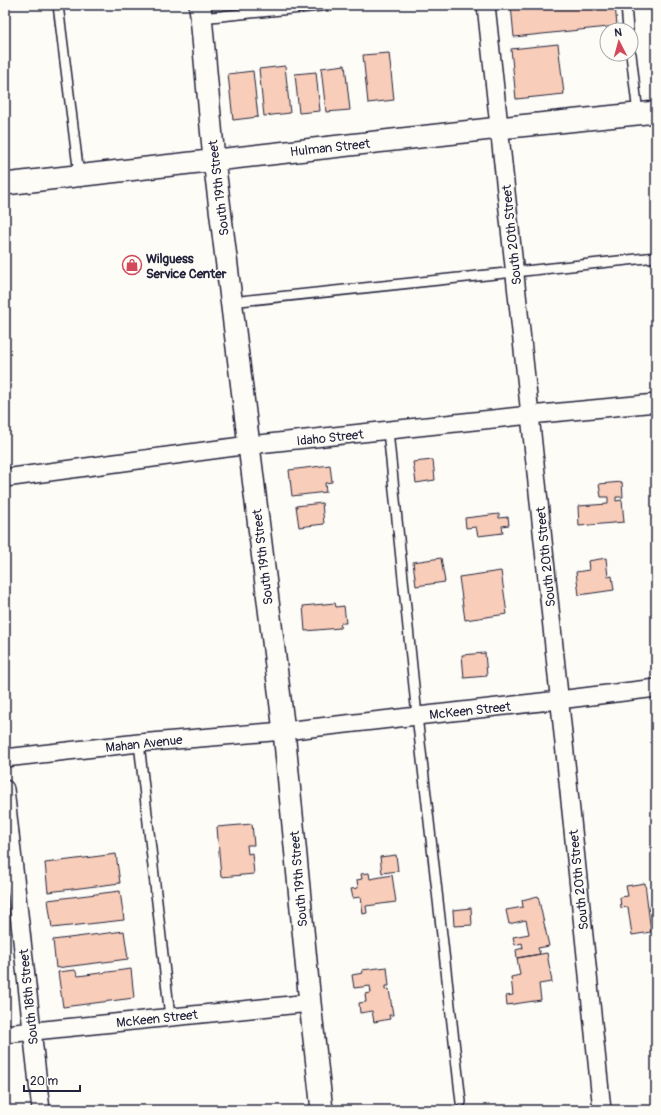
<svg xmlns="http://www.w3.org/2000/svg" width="661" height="1115" viewBox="0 0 661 1115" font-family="Pangolin,sans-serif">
<rect width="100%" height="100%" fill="#fdfcf7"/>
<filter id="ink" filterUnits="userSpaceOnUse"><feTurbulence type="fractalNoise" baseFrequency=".025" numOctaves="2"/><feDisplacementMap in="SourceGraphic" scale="8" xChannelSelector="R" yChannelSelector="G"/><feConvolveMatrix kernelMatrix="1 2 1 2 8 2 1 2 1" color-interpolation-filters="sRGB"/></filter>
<g filter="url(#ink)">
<path fill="#f8cdb9" stroke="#22223b" d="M511,5h104l2,21 -103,11z
M558,44l6,50 -48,5 -5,-50z
M389,53l5,47 -26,3 -5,-48z
M345,65l5,45 -24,2 -5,-44z
M285,66l5,47 -26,3 -5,-47z
M253,71l5,46 -25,3 -5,-46z
M316,72l4,39 -21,2 -4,-39z
M433,460l2,20 -19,3 -3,-21z
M330,465l2,17 -7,1 1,9 -34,4 -3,-26z
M622,482l1,15h-7v4l6,-1 2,22 -45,4 -1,-20 30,-2v-7h-7l-2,-13z
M322,503l2,21 -25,3 -3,-21z
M499,514v4l9,-1 1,8 -7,1 1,7 -25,3 -2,-9 -10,1 -1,-10z
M441,558l4,24 -29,4 -3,-24z
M606,558l2,19 4,-1 2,14 -35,5 -3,-23 13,-2 -1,-9z
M501,571l6,43 -42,6 -6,-43z
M335,603l1,4 8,-1 2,17h-5l-1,5 -35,3 -2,-25z
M485,653l2,23 -23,2 -2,-23z
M252,824l2,21h-7l1,9 4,-1 2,21 -33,3 -4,-50z
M116,854l4,29 -72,9 -3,-29z
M396,855l2,16 -16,2 -2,-16z
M369,873l1,6 22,-4 4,27 -30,4 1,7 -4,1 -2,-17 -8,1 -2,-9 7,-1 -1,-8 5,-1 -1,-5z
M645,883l6,49 -19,3 -4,-28 -7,1 -1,-11 8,-1 -2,-10z
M120,891l4,29 -72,8 -4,-28z
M538,896l11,50 -11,2 2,6 -23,4 -1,-8 7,-2 -1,-5 -7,2 -2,-8 16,-3 -3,-14 -17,4 -3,-14 17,-3 -1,-7z
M471,908l1,17 -18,1 -1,-16z
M124,931l4,28 -72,9 -3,-28z
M547,953l5,29 -13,2 2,16 -34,5 -1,-9 7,-1 -2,-18 9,-2 -3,-17z
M387,967l2,19h-4v4l4,-1 4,26h-4l1,4 -16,3 -2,-11 -12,2 -1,-10 7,-1 -1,-8 6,-1 -1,-7 -16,2 -2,-13 11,-2 -1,-3z
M131,969l3,29 -71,9 -5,-35 17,-2 3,6z"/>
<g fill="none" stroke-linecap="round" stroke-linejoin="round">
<g stroke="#22223b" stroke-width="12">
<path id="service" d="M58,5l21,170
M626,5l2,25
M201,18l130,-13
M631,54l7,60
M231,302l425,-45
M388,431l29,285 44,386
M139,743l31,274"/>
</g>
<g stroke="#22223b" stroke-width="20">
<path id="minor" d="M486,5l44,410 72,695
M5,478l244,-33 281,-30 126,-12
M5,758l134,-15 145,-12 275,-31 97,-12
M5,789l36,321
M5,1034l305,-31"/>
</g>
<g stroke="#22223b" stroke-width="24">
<path id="tertiary" d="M200,5l14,155 70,571 26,272 12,107
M5,184l494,-56 157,-16"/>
</g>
<use href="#service" stroke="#fdfcf7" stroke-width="9"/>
<use href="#minor" stroke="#fdfcf7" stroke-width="17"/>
<use href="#tertiary" stroke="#fdfcf7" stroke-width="21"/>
</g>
</g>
<defs>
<g id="shop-ring" transform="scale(1)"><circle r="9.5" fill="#fdfcf7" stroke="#d1495b" stroke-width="1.5"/><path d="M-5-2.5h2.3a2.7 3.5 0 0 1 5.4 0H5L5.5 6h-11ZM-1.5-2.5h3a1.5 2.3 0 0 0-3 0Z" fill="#d1495b"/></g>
</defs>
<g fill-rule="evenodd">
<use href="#shop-ring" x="132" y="265"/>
</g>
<g text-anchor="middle" stroke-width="3" stroke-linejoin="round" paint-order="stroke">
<g font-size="13" fill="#22223b" stroke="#fdfcf7">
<text transform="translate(330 147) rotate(-6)" y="5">Hulman Street</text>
<text transform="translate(218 188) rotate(-97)" y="5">South 19th Street</text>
<text transform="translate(511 235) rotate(-96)" y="5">South 20th Street</text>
<text transform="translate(330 437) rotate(-6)" y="5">Idaho Street</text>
<text transform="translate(262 557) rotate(-97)" y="5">South 19th Street</text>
<text transform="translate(545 557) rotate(-96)" y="5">South 20th Street</text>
<text transform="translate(470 710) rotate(-6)" y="5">McKeen Street</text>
<text transform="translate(144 743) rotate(-6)" y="5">Mahan Avenue</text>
<text transform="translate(298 879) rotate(-95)" y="5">South 19th Street</text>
<text transform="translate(578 880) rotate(-96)" y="5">South 20th Street</text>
<text transform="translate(28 997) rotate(-96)" y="5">South 18th Street</text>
<text transform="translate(157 1018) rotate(-6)" y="5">McKeen Street</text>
</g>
<g font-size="13" font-weight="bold" fill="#22223b" stroke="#fdfcf7" text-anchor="start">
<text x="146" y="263">Wilguess<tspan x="146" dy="15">Service Center</tspan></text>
</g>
</g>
<rect width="661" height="1115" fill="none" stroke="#fdfcf7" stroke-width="20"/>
<rect x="10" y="10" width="641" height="1095" fill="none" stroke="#22223b" stroke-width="1.5" filter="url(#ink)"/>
<g transform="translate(619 42) rotate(354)"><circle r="19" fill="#fdfcf7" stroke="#a5a5ac"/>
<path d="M0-3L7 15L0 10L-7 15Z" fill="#d1495b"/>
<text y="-6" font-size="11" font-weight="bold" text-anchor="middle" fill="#22223b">N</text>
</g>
<path d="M24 1085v6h56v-6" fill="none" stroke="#22223b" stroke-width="2"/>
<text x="30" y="1085" font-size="12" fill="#22223b" stroke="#fdfcf7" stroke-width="3" paint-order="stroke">20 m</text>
</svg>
